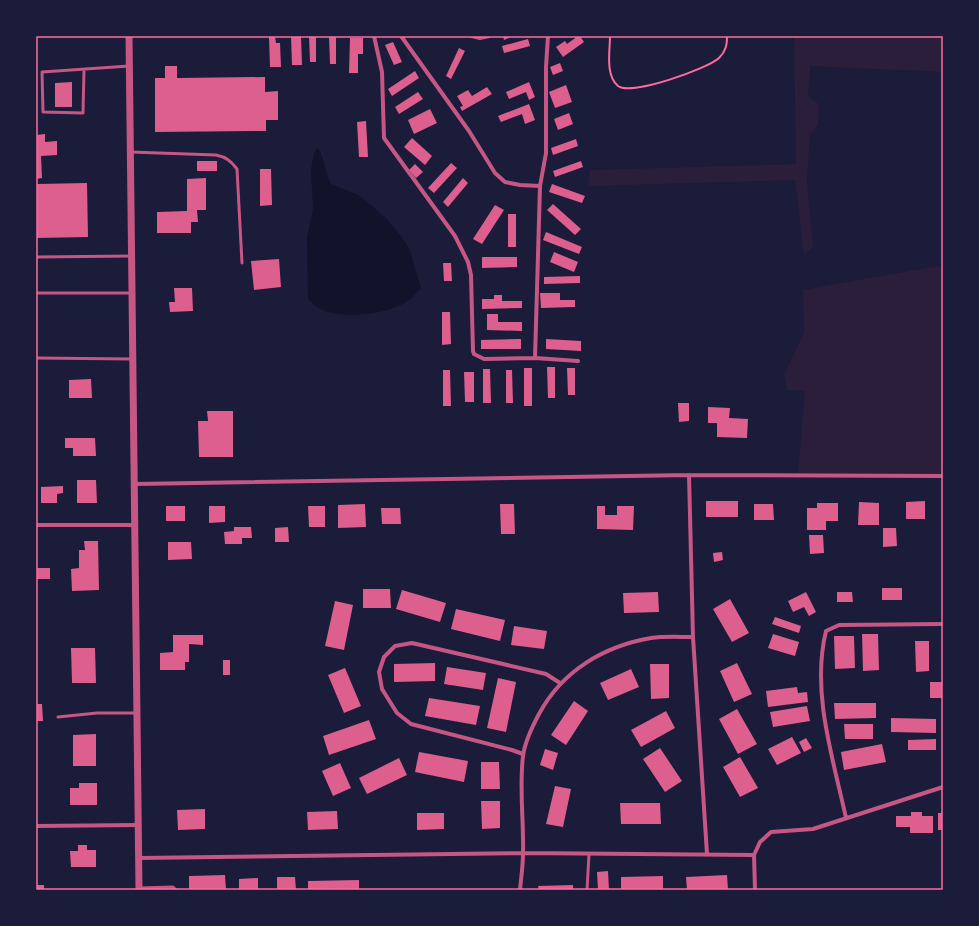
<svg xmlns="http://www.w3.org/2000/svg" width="979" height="926" viewBox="0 0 979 926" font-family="'Fira Sans Condensed',sans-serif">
<rect width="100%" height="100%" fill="#1b1b3a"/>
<path fill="#2a1e3b" d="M794,36h149v36l-133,-6 -2,30 11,8 -1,21 -8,9 -3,47 6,66 -9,8 -9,-75 -207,6 2,-16 206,-6z
M938,266l5,4v206l-145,-1 7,-84 -18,-1 -3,-15 20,-43 -1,-42z"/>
<path fill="#12122b" d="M318,148c7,12 7,24 13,36l29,12 26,22 15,18 8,12 12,40c-4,4 -8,10 -13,13 -20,13 -65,19 -88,8 -4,-2 -8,-7 -12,-10l-1,-62 6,-28 -2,-39 3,-17z"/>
<path fill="#dd5f8e" d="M275,36l1,7h4l1,24h-11l-1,-30z
M301,36l1,29h-10l-1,-28z
M309,36h7v26h-6z
M329,36h7v28h-6z
M503,36h10l-9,4z
M578,36h2l4,6 -21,15 -7,-10 9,-6 2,3z
M350,38h13v16h-5v19h-9z
M528,39l2,7 -26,7 -2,-7z
M393,42l9,20 -8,3 -9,-20z
M459,48l6,3 -14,28 -5,-3z
M560,63l3,8 -10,4 -3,-8z
M165,66h12v12l88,-1v15l13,-1v29h-12v11l-111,1v-54h10z
M415,71l4,7 -27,18 -4,-7z
M72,82v25h-17v-24z
M529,82l6,15 -6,3 -3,-8 -17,7 -3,-7z
M566,85l6,17 -17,6 -6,-16z
M487,87l5,7 -30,17 -2,-4 3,-1 -6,-10 11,-6 4,6z
M418,92l5,7 -24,15 -4,-7z
M529,104l6,16 -10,4 -3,-10 -21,8 -3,-6z
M430,109l7,14 -23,11 -6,-14z
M569,113l4,11 -15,6 -4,-11z
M366,121l2,36h-9l-2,-35z
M45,134v8l12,-1v14l-16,1 1,22 -6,1v-44z
M412,138l20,18 -7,9 -21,-18z
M576,139l2,7 -25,9 -2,-7z
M197,161h20v10h-20z
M581,161l2,6 -28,10 -2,-6z
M451,163l6,5 -23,25 -6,-5z
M415,164l8,8 -7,6 -7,-8z
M260,169h11l1,36 -12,1z
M206,178v32h-9l1,12h-7v11h-34v-21l30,-1v-32z
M463,178l5,5 -20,24 -5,-5z
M87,183l1,54 -52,1v-54z
M552,184l33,12 -3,7 -33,-11z
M553,204l28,25 -6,6 -28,-25z
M495,205l9,5 -22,34 -9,-5z
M508,214h8v33h-8z
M546,232l36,15 -3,7 -36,-14z
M554,252l24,10 -4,10 -24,-10z
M482,257h35v10l-35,1z
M279,259l2,28 -27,3 -3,-29z
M443,263h8l1,18h-8z
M580,276v7l-36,1v-7z
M174,288h18l1,23 -23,1 -1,-10h6z
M540,293h20v7h15v7l-34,1z
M494,295h8v6h20v7l-40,1v-10h12z
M442,312h8l1,32 -9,1z
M487,314h11v8h24v9l-35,-1z
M521,339v10h-40v-9z
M546,339l35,2v10l-35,-2z
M547,367h8v31h-7z
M524,368h8v38h-8z
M567,368h8v27h-7z
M483,369h7l1,34h-8z
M443,370h7l1,36h-8z
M506,370h6l1,33h-7z
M464,372h10v30h-9z
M91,379l1,19h-23v-18z
M678,403h11v18l-10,1z
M708,407l22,1 -1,10 19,1 -1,19 -30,-1v-14h-9z
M207,411h26v46h-34l-1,-36h10z
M65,438h30l1,18h-23v-8h-8z
M77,480h19l1,23h-20z
M63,486v7l-6,1v9h-16v-16z
M706,501h32v16h-32z
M925,501v18h-19v-17z
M859,502l20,1v22h-21z
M817,503h21v18h-12v9h-19v-22h10z
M365,504l1,23 -28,1v-23z
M500,504h14l1,30h-14z
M754,504h19l1,16h-20z
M166,506h19v15h-19z
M209,506h16v16l-16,1z
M308,506h17v21h-16z
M597,506h8v9h12v-9h17l-1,24 -36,-1z
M381,508h19l1,16h-19z
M234,527h17l1,11h-10v6h-17l-1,-12 10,-1z
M288,527l1,15h-14v-14z
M883,528h13l1,18 -14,1z
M809,535h14l1,18 -14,1z
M84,541h14l1,49 -27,1 -1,-22 8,-1v-18h6z
M168,542h23l1,17 -24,1z
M722,552l1,8 -9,2 -1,-9z
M36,568h14v11h-14z
M882,588h20v12h-20z
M363,589h27l1,19h-28z
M402,590l44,13 -6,19 -44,-13z
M658,592l1,20 -35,1 -1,-20z
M806,592l10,20 -7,4 -5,-9 -11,5 -5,-11z
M837,592h15l1,10h-16z
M730,599l19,34 -17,9 -19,-33z
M335,601l18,4 -9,45 -19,-4z
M456,609l49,11 -5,21 -49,-12z
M775,617l26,9 -2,7 -27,-9z
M514,626l33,5 -3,18 -33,-4z
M773,634l26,8 -4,14 -27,-8z
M862,634h16l1,36 -16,1z
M173,635h30v10l-14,-1v18h-4v8h-25v-17l13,-1z
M834,636h20l1,32 -20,1z
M915,641h14v30l-13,1z
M71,648h24l1,35h-24z
M223,660h7v15h-7z
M435,663v18l-41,1v-18z
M737,663l15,31 -18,8 -14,-31z
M650,664h19v34l-18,1z
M447,667l39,6 -3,17 -39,-6z
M345,668l16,38 -17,7 -16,-38z
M631,669l8,18 -31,13 -8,-17z
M498,678l18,4 -10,50 -19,-4z
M930,682h13v16h-13z
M797,687l1,6 9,-1 1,10 -40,5 -2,-16z
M429,698l51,8 -4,19 -51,-9z
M574,701l14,10 -22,34 -15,-10z
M834,703h42v15l-41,1z
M36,704h6l1,17h-7z
M807,706l3,15 -37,6 -3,-15z
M737,709l20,35 -19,10 -19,-35z
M666,711l9,17 -34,19 -10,-17z
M891,718l45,1v14l-45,-1z
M369,720l7,19 -47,16 -6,-19z
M844,724h29v15h-28z
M96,734v32h-23v-31z
M792,737l9,16 -24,12 -9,-16z
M806,738l6,10 -8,4 -5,-10z
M936,739v11h-28v-10z
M882,744l4,18 -42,8 -3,-18z
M660,748l22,33 -17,11 -22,-33z
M545,749l13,4 -5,17 -13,-5z
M419,752l49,9 -4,21 -49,-10z
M740,757l18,31 -18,9 -17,-30z
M399,758l8,17 -40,19 -8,-16z
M481,762h18l1,27h-19z
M340,763l11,25 -18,8 -11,-25z
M79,783h18v22h-27v-17h9z
M555,786l16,3 -8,38 -17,-3z
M481,801h19v27l-18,1z
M620,803h40l1,21h-40z
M205,809v20l-27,1 -1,-20z
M337,811l1,18 -30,1 -1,-18z
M911,812h11v4h11v17h-23v-6h-14v-11h15z
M417,813h27v16l-27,1z
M938,813h5v17h-5z
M78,845h9v5h9v17h-25l-1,-16h8z
M608,871l1,19h-11l-1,-18z
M225,875l1,15h-37v-14z
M727,875l1,15h-41l-1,-13z
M663,876v14h-42v-13z
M277,877h18l1,13h-19z
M258,878v12h-19v-11z
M359,880v10h-51v-9z
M36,885h8v5h-8z
M573,885v5h-34l-1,-4z"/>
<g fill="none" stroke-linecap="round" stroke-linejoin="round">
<path stroke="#ff6b9d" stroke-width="2" d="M610,36c0,15 -5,39 8,50 13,10 89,-17 101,-28 7,-7 8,-13 8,-22"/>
<path stroke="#c65784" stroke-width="3" d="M84,70l-1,43 -40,-1 -1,-40 87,-6
M130,152l86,3c10,2 15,6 21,14l5,94
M36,257l96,-1
M36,293h96
M36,358l96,1
M58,717l39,-4h40
M139,888l34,-1 3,3
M587,890l2,-36"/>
<path stroke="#c65784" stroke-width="4" d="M374,36l8,36 2,66 71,98 13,26 3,13 2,76 1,3 10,5 51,-1 43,3
M401,36l68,95 26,42 10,9 15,3 20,1
M472,36l8,2 9,-2
M535,358l5,-172 6,-33v-86l2,-31
M689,475l4,162 14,217
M135,484l554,-9 254,1
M36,525h99
M523,754l-11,-4 -101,-26 -14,-11 -15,-24 -3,-17 5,-15 11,-11 17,-3 134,31 14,9
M846,818c-13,-60 -35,-126 -20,-187l13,-6 104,-1
M36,826l102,-1
M138,858l385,-5 231,2
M520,890c1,-12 3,-24 3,-36 1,-33 -4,-65 0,-98 2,-15 9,-29 16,-42 23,-43 65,-68 112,-76 13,-2 28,-1 42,-1
M755,890l-1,-35 6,-13 11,-10 42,-3 130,-42"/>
<path stroke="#c65784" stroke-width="7" d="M129,36l10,854"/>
</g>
<rect width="979" height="926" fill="none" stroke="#1b1b3a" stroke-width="74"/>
<rect x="37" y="37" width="905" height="852" fill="none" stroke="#ff6b9d" stroke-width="1.5"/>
</svg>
